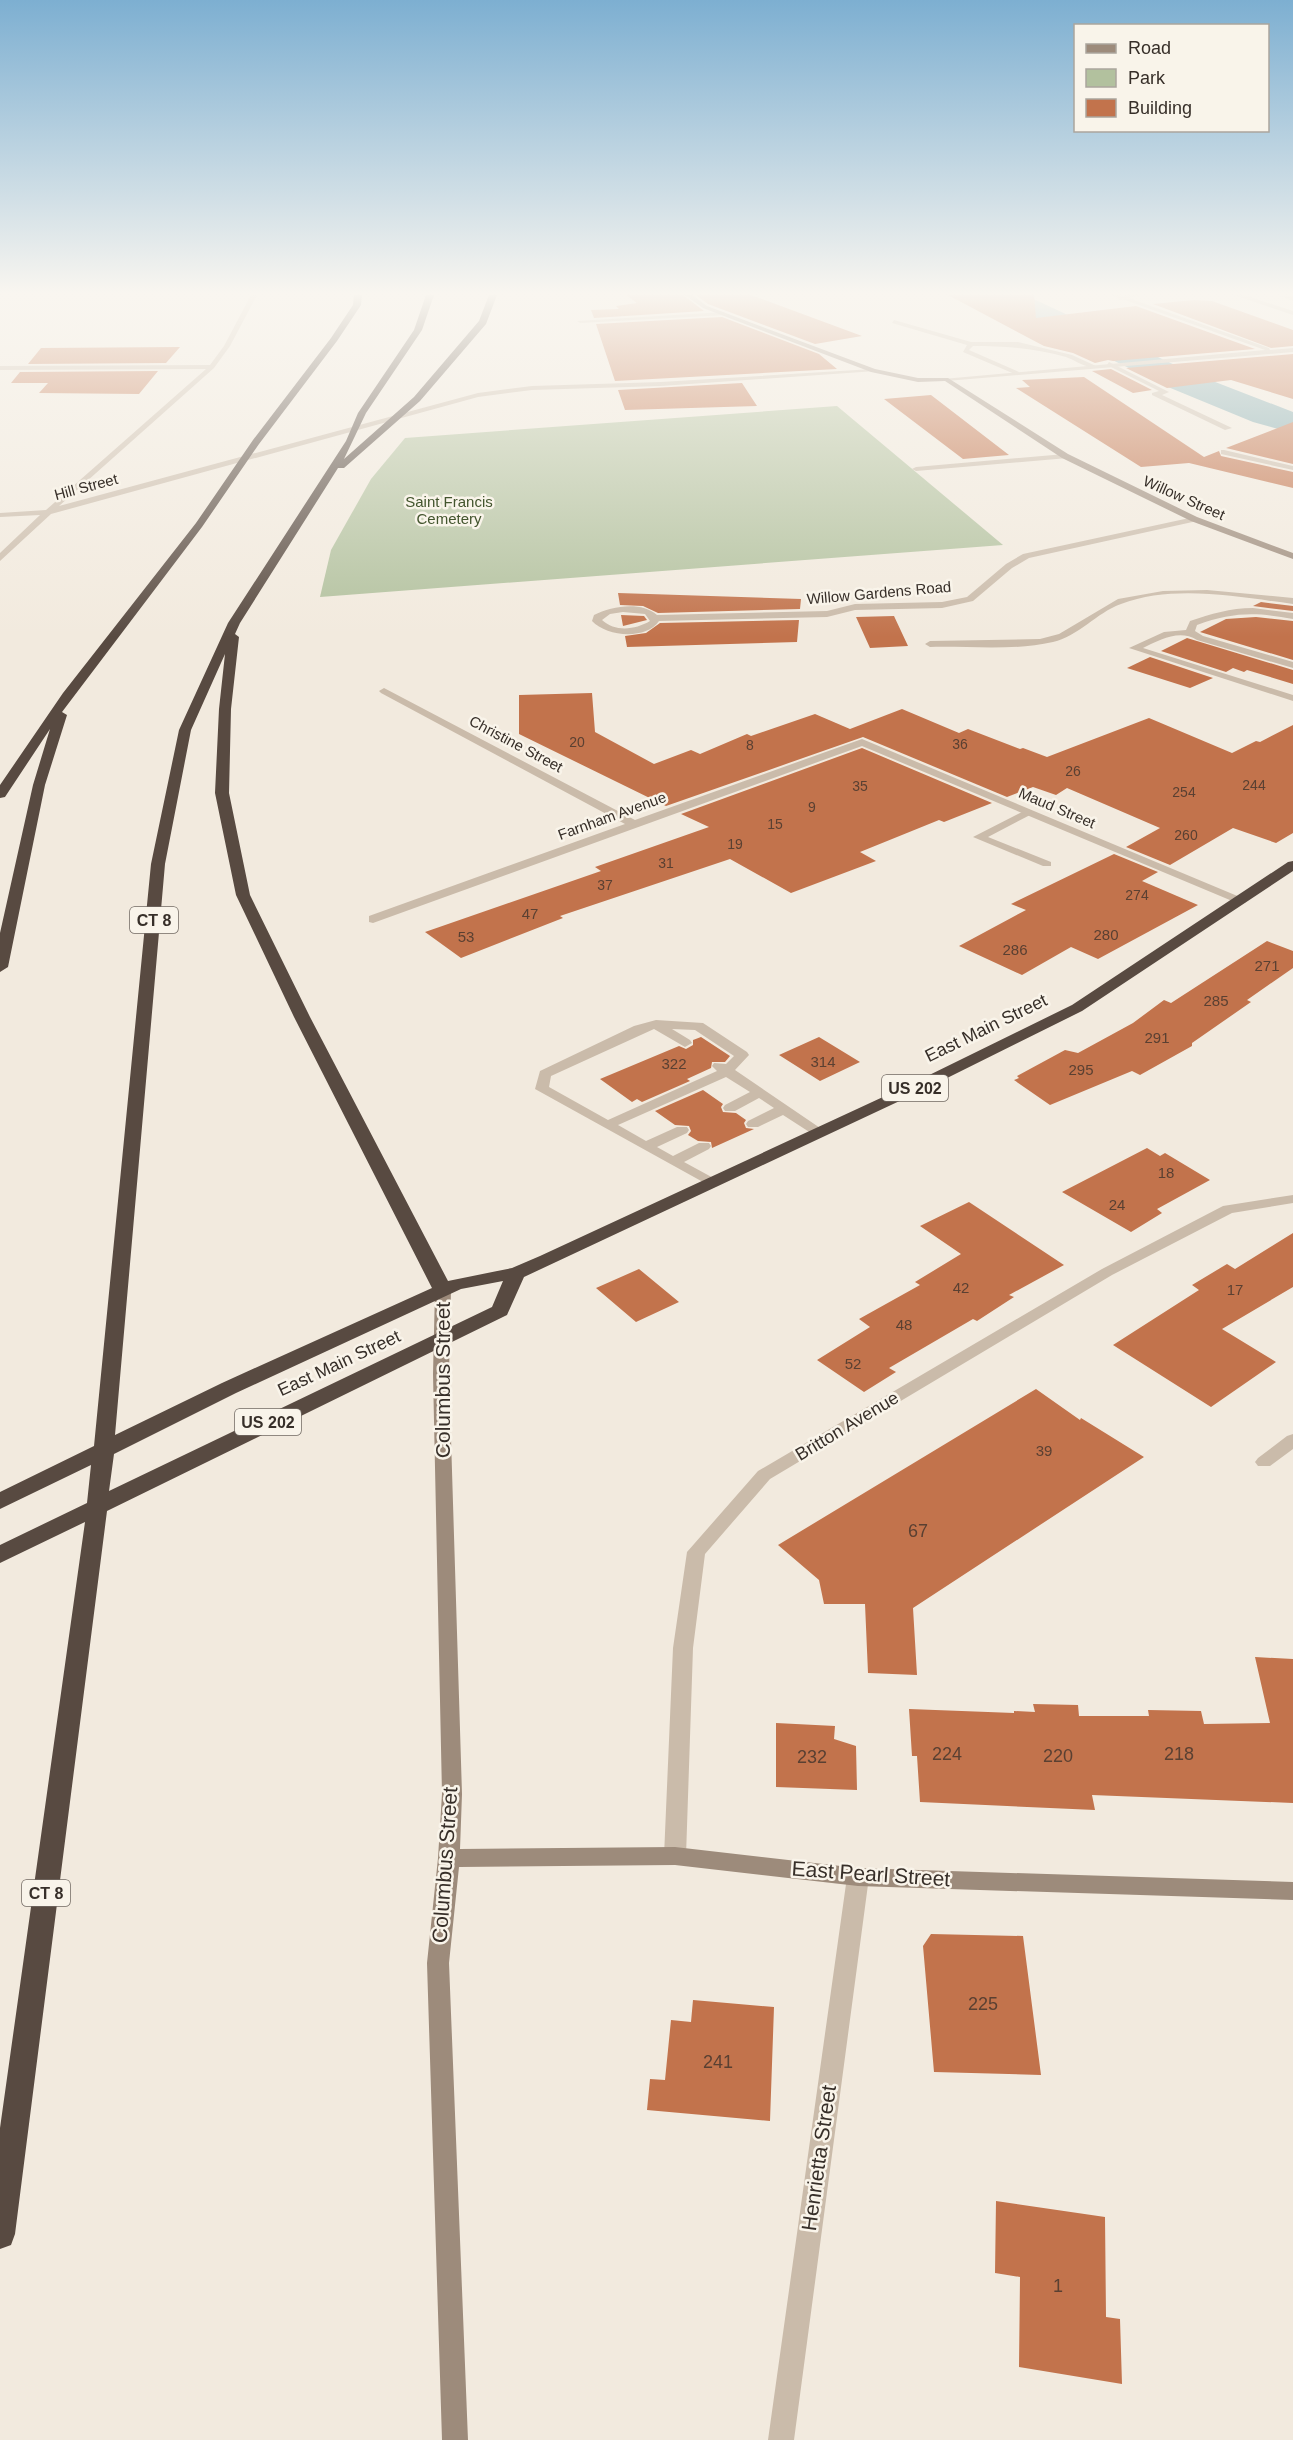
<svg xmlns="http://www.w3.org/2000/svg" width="1293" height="2440" viewBox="0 0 1293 2440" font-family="Arial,sans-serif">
<rect width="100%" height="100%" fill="#f2eade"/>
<path fill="#b2c19e" d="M837,406l166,139 -683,52 11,-47 40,-71 34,-41z"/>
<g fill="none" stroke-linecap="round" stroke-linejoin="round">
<path fill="#7ea8ae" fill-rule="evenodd" d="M987,295h38l167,78 101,39v21l-40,-11 -85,-35 -177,-86z"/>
</g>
<path fill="#c2734c" d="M626,295h57l21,16 -110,7 -3,-8 28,-1 -3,-3 21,-3z
M696,295h55l111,41 -47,8 -107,-40z
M948,295h86l2,23 100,-12 119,43 -142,12 -5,-1 -13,3 -22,-10 -29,-7z
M1194,300l18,1 81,29v16l-22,2 -118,-44z
M722,317l97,37 18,15 -222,12 -19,-57z
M180,347l-14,16 -138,1 13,-16z
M1293,354v45l-62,-19 -64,8 -41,-20z
M1111,369l41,21 -19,3 -41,-22z
M158,371l-19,23 -100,-1 9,-10h-37l9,-11z
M1084,377l120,80 15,-6 2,5 72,16v16l-104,-25 -48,4 -125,-79 14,-1 -8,-7z
M742,383l15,23 -132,4 -7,-20z
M931,395l78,60 -46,4 -79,-60z
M1293,422v42l-67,-16z
M618,593l183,6 -1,10 -142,4 -15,-7 -23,-1z
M1261,602l32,4v5l-40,-5z
M621,615l23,1 3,4 -24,6z
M894,616l14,30 -38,2 -14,-31z
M1256,617l37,4v39l-93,-28 26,-13z
M799,620l-2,22 -170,5 -2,-11 21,-3 14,-10z
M1187,638l106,32v14l-46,-14 -3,2 -11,-4 -7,4 -65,-21z
M1150,657l63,21 -23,10 -63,-20z
M592,693l3,39 59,32 37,-14 9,4 47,-20 4,2 64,-22 35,15 52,-20 57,24 9,-4 52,20 3,-1 24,9 102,-39 83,35 24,-12 4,1 33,-17v108l-17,10 -43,-15 -63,37 -44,-18 34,-19 -93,-40 -11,7 -23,-8 -26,10 -144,-60 -197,69 -147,-72v-39z
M862,748l130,55 -48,19 -5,-2 -79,32 16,9 -85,32 -61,-34 -170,57 3,2 -102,40 -36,-26 176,-61 -6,-4 114,-40 -28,-13z
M1114,854l44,18 -16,9 56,24 -100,54 -27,-12 -49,28 -63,-29 67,-36 -15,-6z
M1267,941l26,10v17l-46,32 4,2 -59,41v3l-52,29 -8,-4 -82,34 -36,-25 5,-2 -2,-2 48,-26 13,3 55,-30 31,-23 7,3z
M701,1037l29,19 -5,6h-13l-1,6 -24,11 3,2 -48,21 -5,-3 -5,3 -32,-23 79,-33 7,3 7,-4v-5z
M819,1037l41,25 -40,19 -41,-26z
M703,1090l20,14 -2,3 2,5 13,1 10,7 -2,3 2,5 8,1 -42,19 -1,-6 -13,-1 -10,-6 3,-4 -2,-5 -14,-1 -20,-14z
M1147,1148l13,8 5,-3 45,27 -53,29 5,4 -31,19 -69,-40z
M969,1202l95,63 -55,30 5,2 -37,24 -4,-2 -84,49 7,4 -32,20 -47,-32 53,-33 -11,-8 61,-34 -5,-3 46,-28 -41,-28z
M1293,1233v54l-71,42 54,33 -65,45 -98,-62 86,-55 -7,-5 35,-21 8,5z
M639,1269l40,33 -43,20 -40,-34z
M1036,1389l44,31 1,-2 63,39 -231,151 4,67 -49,-2 -3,-69h-41l-5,-24 -41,-35z
M1255,1657l38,2v144l-201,-8 3,15 -175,-8 -3,-46h-5l-3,-47 105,4v-2l21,1 -2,-8 45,1 1,11h70l-1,-6 53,1 3,13 66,-1z
M776,1723l59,3 -1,13 22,7 1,44 -81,-3z
M931,1934l92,2 18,139 -107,-3 -11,-126z
M693,2000l81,7 -4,114 -123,-11 3,-31 15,1 6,-60 20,2z
M996,2201l109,16 1,100 14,2 2,65 -103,-17 1,-90 -25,-4z"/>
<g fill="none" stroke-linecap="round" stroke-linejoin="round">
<path fill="#cabbaa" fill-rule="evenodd" d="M1125,295h15l-20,5 -3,-2z
M1234,295h10l49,16v4z
M1280,295l13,2v4l-12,-5z
M894,320l77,22h47l54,13 24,11c-8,4 -21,-6 -30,-9 -31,-9 -61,-11 -93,-11l-4,4 50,22 -2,3 -54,-23 4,-7 -75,-22z
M1109,362l60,30 -7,3 70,33 -7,2 -73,-35v-2l7,-2 -52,-26z
M1207,590l86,8v6c-54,-7 -119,-20 -172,0 -25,9 -42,32 -68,38 -40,9 -83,4 -123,5l-5,-3 5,-3 110,-2 19,-5 59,-35 45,-8z
M1253,608l40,5v6c-37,-7 -60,-7 -96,6l-2,6 8,5 90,26v6l-96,-28c-18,-11 -37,0 -54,8l150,47v6l-164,-53 35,-16 22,-2 4,-9c21,-7 40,-13 63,-13z
M1028,809l6,3 -2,2 -44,23 63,25v4h-8l-70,-29z
M656,1020l47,3 44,29 2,3 -14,15 91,62 -2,3h-10l-31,-20 -25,12h-10l-2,-3 2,-3 26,-13 -15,-10 -24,13h-10l-2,-3 2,-3 25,-13 -24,-15 -108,48 28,16 31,-14h10l2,3 -2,3 -30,14 16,9 26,-13h10l2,3 -2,3 -25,13 33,18 2,3 -7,4 -177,-98 5,-18 94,-45zM654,1029l31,18 7,-4 -2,-3 -18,-11 23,1 39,26 -8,8 -12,-1 -2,3 5,5 -109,49 -59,-33 2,-11z"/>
<path fill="#cabbaa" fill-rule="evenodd" d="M251,295h6l-27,51 -16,22 -155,138 419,-113 54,-7 129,-4 212,-13 3,2 -215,15 -129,4 -54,7 -427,117 -51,47v-8l40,-38 -40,2v-4l46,-3 160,-141 -206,1v-4l210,-1 14,-19z
M1111,295h9l149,53 1,2 23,-2v4l-347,29 -3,-2 322,-29z
M724,312l2,3 -146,8 -3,-2z
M1224,450l69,16v4l-72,-16v-4z
M1065,454l4,2 -1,2 -152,13 -4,-2 4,-2z
M1194,517h3v4l-168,37 -17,10 -39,33 -31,7 -87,2 -28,7 -168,4c-13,19 -52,16 -67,0l2,-6c18,-9 47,-14 63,0l170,-4 28,-7 87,-2 25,-5 39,-33 17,-10zM623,612l22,2 5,7c-15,9 -35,11 -48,-1l8,-6z
M384,688l251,132 227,-81 385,161 -2,3h-8l-375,-157 -489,177 -4,-1v-6l256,-92 -244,-131 -2,-2z
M1293,1195v8l-61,10 -120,62 -342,204 -65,75 -12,94 -7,208 -4,6 -7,3 -7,-3 -4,-6 9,-208 14,-96 71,-81 344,-202 121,-63z
M1293,1434v15l-23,17h-12l-3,-4 3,-4 29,-22z
M858,1868l8,3 3,6 -75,563h-26l79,-563 3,-6z"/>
<path fill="#9d8b7b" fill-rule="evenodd" d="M685,295h7l15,11 168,63 43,9h30l120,76 129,63 96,36v6l-102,-38 -129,-63 -117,-77 -27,1 -47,-10 -168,-64z
M443,1285l8,5 -2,84 13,420 -2,55 215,-2 183,21 435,14v18l-435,-14 -183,-21 -216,2 -10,96 19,477h-26l-15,-477 11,-105 4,-64 -9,-420 2,-84z"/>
<path fill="#584a41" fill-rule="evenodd" d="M354,295h8l-1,10 -24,36 -78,103 -57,83 -140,185 5,3 -22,70 -37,182 -8,5v-39l33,-148 17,-56 -45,68 -5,1v-13l63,-92 133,-170 57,-83 78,-102 22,-33z
M426,295h8l-12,35 -56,83 -22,46 70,-62 65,-76 10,-26h8l-11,29 -66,77 -76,67h-6l-98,155 -5,11 4,3 -8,72 -2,84 21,102 60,122 138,264 64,-13 28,-12 371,-172 161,-79 216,-143 5,-1v10l-211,140 -159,79 -399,187 -17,38 -400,196 -92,723 -4,11 -11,4v-121l85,-606 -85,41v-18l87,-42 4,-38 -91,44v-17l94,-46 57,-582 28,-134 49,-107 118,-182 12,-28 56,-83zM225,654l-6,55 -4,84 21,102 58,122 138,271 -210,95 -107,52 50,-571 26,-134zM503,1281l-11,26 -383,184 5,-37 122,-61 225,-104z"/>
</g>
<linearGradient id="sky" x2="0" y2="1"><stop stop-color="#7dafd1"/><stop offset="0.46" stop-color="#f9f6f0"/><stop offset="1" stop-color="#f9f6f0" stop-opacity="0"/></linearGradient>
<rect width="1293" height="637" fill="url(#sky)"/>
<g text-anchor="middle" stroke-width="5" stroke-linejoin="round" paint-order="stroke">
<g font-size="14" fill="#5a4032">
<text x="577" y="747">20</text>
<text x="960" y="749">36</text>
<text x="750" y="750">8</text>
<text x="1073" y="776">26</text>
<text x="1254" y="790">244</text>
<text x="860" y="791">35</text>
<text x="1184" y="797">254</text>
<text x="812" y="812">9</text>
<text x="775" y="829">15</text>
<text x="1186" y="840">260</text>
<text x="735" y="849">19</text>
<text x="666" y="868">31</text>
<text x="605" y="890">37</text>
<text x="1137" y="900">274</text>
</g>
<g font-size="15" fill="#372f29" stroke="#f9f4ea">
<text transform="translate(86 487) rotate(-15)" y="5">Hill Street</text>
<text transform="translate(1184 498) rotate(24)" y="5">Willow Street</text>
<text transform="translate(879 593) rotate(-5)" y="5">Willow Gardens Road</text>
<text transform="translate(516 744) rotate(28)" y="5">Christine Street</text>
<text transform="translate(1057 808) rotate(23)" y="5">Maud Street</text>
<text transform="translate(612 816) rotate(-20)" y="5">Farnham Avenue</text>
</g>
<g font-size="15" fill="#43552e" stroke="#f9f4ea">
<text x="449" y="507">Saint Francis<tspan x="449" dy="17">Cemetery</tspan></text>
</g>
<g font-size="15" fill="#5a4032">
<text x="530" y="919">47</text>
<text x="1106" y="940">280</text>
<text x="466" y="942">53</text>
<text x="1015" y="955">286</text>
<text x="1267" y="971">271</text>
<text x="1216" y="1006">285</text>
<text x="1157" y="1043">291</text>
<text x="823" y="1067">314</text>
<text x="674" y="1069">322</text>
<text x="1081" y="1075">295</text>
<text x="1166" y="1178">18</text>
<text x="1117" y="1210">24</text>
<text x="961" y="1293">42</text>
<text x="1235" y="1295">17</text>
<text x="904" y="1330">48</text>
<text x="853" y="1369">52</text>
<text x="1044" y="1456">39</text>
</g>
<g fill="#f9f4ea" stroke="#716a63" stroke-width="1.5">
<rect x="130" y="907" width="48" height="26" rx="4.5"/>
<rect x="882" y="1075" width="66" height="26" rx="4.5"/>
<rect x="235" y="1409" width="66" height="26" rx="4.5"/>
<rect x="22" y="1880" width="48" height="26" rx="4.5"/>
</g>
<g font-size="16" font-weight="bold" fill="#372f29">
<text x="154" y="926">CT 8</text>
<text x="915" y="1094">US 202</text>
<text x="268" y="1428">US 202</text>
<text x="46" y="1899">CT 8</text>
</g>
<g font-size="18" fill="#372f29" stroke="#f9f4ea">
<text transform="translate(986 1028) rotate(-26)" y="6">East Main Street</text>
<text transform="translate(339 1363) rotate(-25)" y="6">East Main Street</text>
<text transform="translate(847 1426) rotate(-31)" y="6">Britton Avenue</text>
</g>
<g font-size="18" fill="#5a4032">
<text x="918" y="1537">67</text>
<text x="947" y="1760">224</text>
<text x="1179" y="1760">218</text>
<text x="1058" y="1762">220</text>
<text x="812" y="1763">232</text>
<text x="983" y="2010">225</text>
<text x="718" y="2068">241</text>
<text x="1058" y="2292">1</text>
</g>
<g font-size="21" fill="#372f29" stroke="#f9f4ea">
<text transform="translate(443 1380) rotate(-90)" y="7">Columbus Street</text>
<text transform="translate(445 1865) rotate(-86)" y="7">Columbus Street</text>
<text transform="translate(871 1874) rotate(4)" y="7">East Pearl Street</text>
<text transform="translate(819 2158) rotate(-82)" y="7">Henrietta Street</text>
</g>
</g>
<rect x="1074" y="24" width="195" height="108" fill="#f9f4ea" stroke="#aba59d" stroke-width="1.5"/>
<rect x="1086" y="44" width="30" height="9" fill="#9d8b7b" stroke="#aba59d" stroke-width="1.5"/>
<text x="1128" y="54" font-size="18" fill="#372f29">Road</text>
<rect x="1086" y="69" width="30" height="18" fill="#b2c19e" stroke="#aba59d" stroke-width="1.5"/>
<text x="1128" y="84" font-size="18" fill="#372f29">Park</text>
<rect x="1086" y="99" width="30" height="18" fill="#c2734c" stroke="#aba59d" stroke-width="1.5"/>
<text x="1128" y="114" font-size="18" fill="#372f29">Building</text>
</svg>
